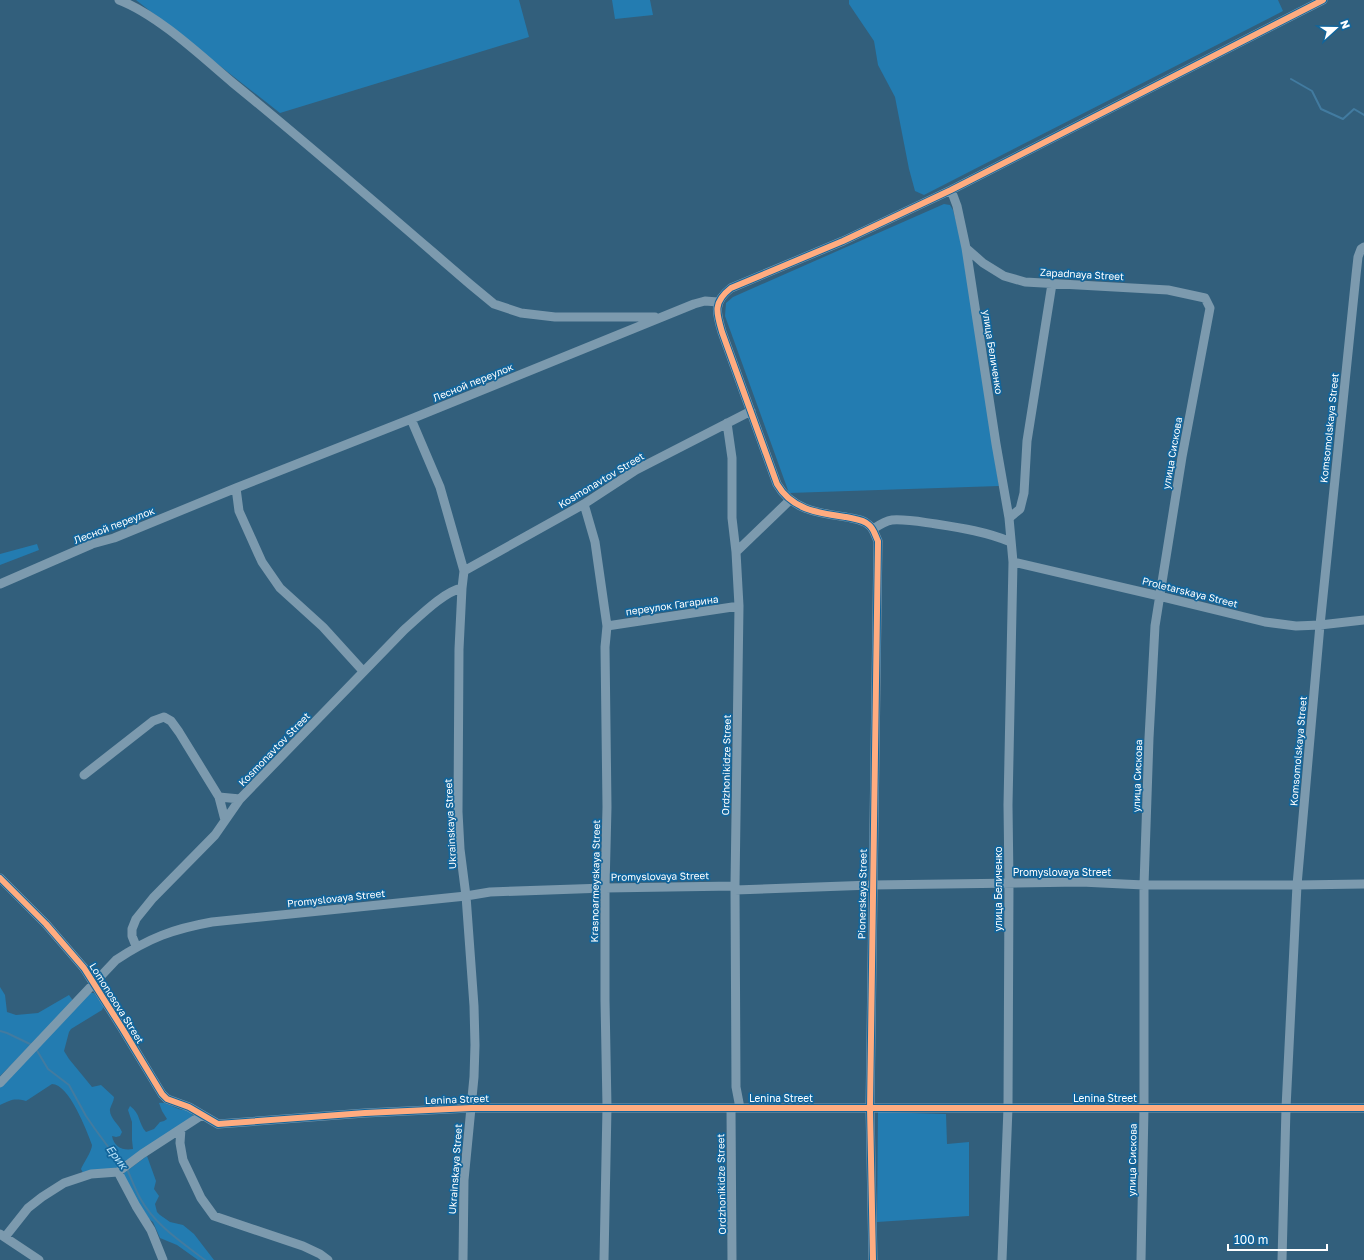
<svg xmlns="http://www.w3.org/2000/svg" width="1364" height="1260" viewBox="0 0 1364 1260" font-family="'Golos Text',sans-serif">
<rect width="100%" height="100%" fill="#325f7c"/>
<path fill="#237cb1" d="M136,0h383l10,37 -249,76z
M612,0h38l3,15 -38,4z
M849,0h429l5,11 -359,184 -9,-4 -6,-22 -14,-72 -17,-32 -4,-24 -25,-37z
M944,204l6,1 3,5 8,29 38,247 -210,7 -64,-177 1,-13 7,-6z
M37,544l2,6 -39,15v-11z
M0,987l5,8 2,17 9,3 22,-2 31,-18 5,7 -74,74z
M89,993h5l10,13 -2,4 -31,19 -2,3 -5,19 5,8 23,28 9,-2 13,12c0,4 -3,8 -4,12 -1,9 9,15 12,23l-2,4 -4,1 -4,-1c2,11 11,15 21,13l-1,-9v-18l-4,-12 2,-4c11,8 8,17 16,26l8,-3 6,-7 4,-1 3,-2 -5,-8 -3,-8c10,-2 16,8 29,7l3,3 2,3 -74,54 -36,3 -2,-4c3,-7 11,-18 11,-24 -5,-14 -23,-61 -40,-61l-26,17c-12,-3 -15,-1 -26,4v-19z
M878,1112l68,2 1,30 22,-2v74l-92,6z
M147,1156l9,25 -2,8 5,7 -4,8 2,8 3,3 10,7 13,3 11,9 20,26h-16l-21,-15 -17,-7 -7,-16 -4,-3 -26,-41 1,-5z"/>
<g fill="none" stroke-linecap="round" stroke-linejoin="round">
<path stroke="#427ba0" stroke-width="2" d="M1291,79l21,12 9,18 22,10 11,-10 10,6
M0,1031l7,2 25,12
M36,1049l12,20 21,16 17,31 9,13 14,19 15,16
M127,1169c4,9 8,20 13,29 14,26 41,44 65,62"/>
<path stroke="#7c9aae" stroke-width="9" d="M119,0c39,15 82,56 114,83 81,66 159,134 238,202l23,19 27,9 34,4h100
M951,190l6,16 9,42 30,196 13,74 4,44 -5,243 1,78 -1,225 -6,152
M966,248l17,15 21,13 21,6 143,8 37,8 5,10 -28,149 -27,169 -6,112 -5,147v223l-3,152
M411,419l29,68 24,84 -2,17 -3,61 -1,163 2,37 6,47 8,110 1,39 -1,32 -10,103 -1,80
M727,423l5,35v60l4,34 3,54 -4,280 1,201 4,21
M236,488l3,23 23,51 18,26 43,39 40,44
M584,504l11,38 12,84 -2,21 2,160 -2,81v112l2,107 -3,153
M1009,518l11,-9 4,-16 3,-52 25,-157
M873,529c6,-4 12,-8 19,-9 15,-1 29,2 44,4 26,4 51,8 75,18
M736,552l54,-52
M1013,562l146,34 106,26 31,4 24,-1 44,-5
M464,571l120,-67 52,-34 115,-59
M0,584l92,-40 22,-6 122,-50 175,-69 283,-115 11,-3 13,1
M607,626l132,-20
M84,775l69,-54 11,-4 7,4 8,11 40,65 21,2
M219,797l6,23
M0,878l46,46 38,44 38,60 40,66 5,5 22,8 29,17 147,-11 106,-5h893
M735,890l137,-5 209,-3 63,3h153l67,-1
M136,946l-4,-10v-7l4,-10 17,-21 62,-63 25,-36 164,-169c15,-13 39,-38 58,-42
M0,1083l116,-123c33,-22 57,-31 96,-38l254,-26 24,-4 115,-4 130,-2
M731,1109l1,151
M181,1129l-1,14 3,17 18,38 13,18 89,30 17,8 8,6
M118,1172l18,34 15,24 12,30
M0,1234l39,26
M5,1237l23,-29 14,-11 22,-14 27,-9 27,-2 24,-18 60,-39
M873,1260l-3,-152 8,-567c-3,-6 -4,-12 -9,-16 -6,-6 -15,-6 -23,-8 -28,-4 -54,-7 -69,-33l-55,-152c-6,-20 -9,-30 9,-44l112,-47 108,-51 372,-190
M1282,1260l4,-152 11,-223 23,-260 36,-350 2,-18 3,-8 3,-2"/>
<g stroke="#12659b" stroke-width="8">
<path id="cycleway" d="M0,878l46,46 38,44 38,60 40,66 5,5 22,8 29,17 147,-11 106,-5h893
M873,1260l-3,-152 8,-567c-3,-6 -4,-12 -9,-16 -6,-6 -15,-6 -23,-8 -28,-4 -54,-7 -69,-33l-55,-152c-6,-20 -9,-30 9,-44l112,-47 108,-51 372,-190"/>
</g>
<use href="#cycleway" stroke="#ffac80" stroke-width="6"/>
</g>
<g text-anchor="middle" stroke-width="3.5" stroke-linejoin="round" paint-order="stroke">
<g font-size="10" fill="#fff" stroke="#12659b">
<text transform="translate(1082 274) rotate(3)" y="4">Zapadnaya Street</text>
<text transform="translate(993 352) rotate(81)" y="4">улица Беличенко</text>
<text transform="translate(473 382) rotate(-22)" y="4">Лесной переулок</text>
<text transform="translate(1329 428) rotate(-84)" y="4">Komsomolskaya Street</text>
<text transform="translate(1172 453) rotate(-80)" y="4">улица Сискова</text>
<text transform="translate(601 480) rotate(-31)" y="4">Kosmonavtov Street</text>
<text transform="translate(114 525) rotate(-21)" y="4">Лесной переулок</text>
<text transform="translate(1190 592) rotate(14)" y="4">Proletarskaya Street</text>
<text transform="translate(672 605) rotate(-8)" y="4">переулок Гагарина</text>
<text transform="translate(274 749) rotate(-46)" y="4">Kosmonavtov Street</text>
<text transform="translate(1298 751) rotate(-85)" y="4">Komsomolskaya Street</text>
<text transform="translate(726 765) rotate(-89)" y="4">Ordzhonikidze Street</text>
<text transform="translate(1137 776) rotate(-88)" y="4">улица Сискова</text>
<text transform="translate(450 824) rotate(-93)" y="4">Ukrainskaya Street</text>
<text x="1062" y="876">Promyslovaya Street</text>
<text transform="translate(660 876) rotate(-1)" y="4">Promyslovaya Street</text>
<text transform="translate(595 881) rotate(-89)" y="4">Krasnoarmeyskaya Street</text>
<text transform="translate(998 889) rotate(-90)" y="4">улица Беличенко</text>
<text transform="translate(862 894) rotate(-89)" y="4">Pionerskaya Street</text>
<text transform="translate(336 898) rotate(-6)" y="4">Promyslovaya Street</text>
<text transform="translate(117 1003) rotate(58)" y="4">Lomonosova Street</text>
<text x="781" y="1102">Lenina Street</text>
<text x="1105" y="1102">Lenina Street</text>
<text transform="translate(457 1099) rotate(-2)" y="4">Lenina Street</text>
<text transform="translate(1132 1160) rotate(-89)" y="4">улица Сискова</text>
<text transform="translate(455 1169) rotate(-86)" y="4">Ukrainskaya Street</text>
<text transform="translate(721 1184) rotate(-91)" y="4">Ordzhonikidze Street</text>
</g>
<g font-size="11" font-style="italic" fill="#b7e2fa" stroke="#12659b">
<text transform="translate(117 1157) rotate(53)" y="4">Ерик</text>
</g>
</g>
<g transform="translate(1336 28) rotate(69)" stroke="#12659b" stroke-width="3" paint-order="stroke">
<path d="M0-3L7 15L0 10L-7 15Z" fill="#ffffff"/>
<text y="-6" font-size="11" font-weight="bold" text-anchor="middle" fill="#ffffff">N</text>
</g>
<path d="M1228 1244v6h99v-6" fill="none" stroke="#ffffff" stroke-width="2"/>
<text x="1234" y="1244" font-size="12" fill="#ffffff" stroke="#12659b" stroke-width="3" paint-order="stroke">100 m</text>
</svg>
